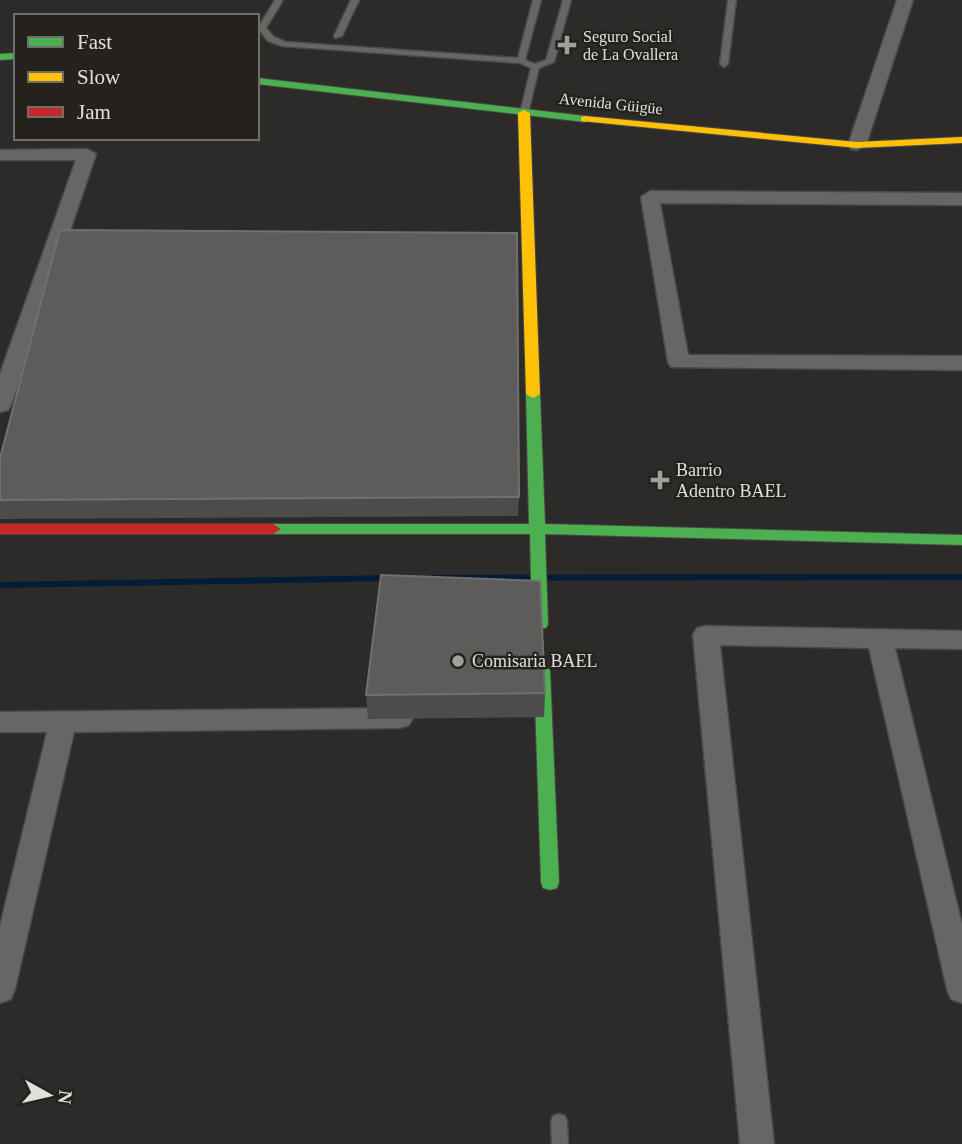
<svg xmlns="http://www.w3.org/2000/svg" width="962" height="1144" viewBox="0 0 962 1144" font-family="'Times New Roman',serif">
<rect width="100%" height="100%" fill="#2d2b29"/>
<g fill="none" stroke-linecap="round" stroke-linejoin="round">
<path fill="#041c37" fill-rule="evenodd" d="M962,574v6l-530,1 -4,-3 4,-3z
M390,575l4,3 -4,3 -390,7v-6z"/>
<g stroke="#4a4847" stroke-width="3">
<path id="lane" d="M275,0h8l-17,28 8,9 12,5 232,16 15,-58h8l-16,60 10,4 11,-4 17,-60h8l-17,62 -15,6 -11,45 -4,3 -4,-3 11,-45 -11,-5 -238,-17 -14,-5 -10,-13z
M351,0h8l-17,36 -7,2 -1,-2z
M728,0h8l-8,64 -4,3 -4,-3z
M559,1114l6,2 2,6 1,22h-16l-1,-22 2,-6z"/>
</g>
<g stroke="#4a4847" stroke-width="3">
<path id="street" d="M897,0h16l-47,145 -9,5 -6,-1 -3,-4z
M87,149l9,5 -85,251 -3,5 -8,2v-38l76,-214h-76v-10z
M650,191l312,2v12l-302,-2 28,152 274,1v14l-291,-3 -3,-5 -27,-165z
M706,626l256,5v18l-67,-1 67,277v78l-11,-4 -4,-10 -78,-341 -149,-3 54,499h-34l-47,-509 4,-7z
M400,708l9,3 4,7 -4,7 -9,3 -326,4 -59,257 -4,10 -11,4v-77l47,-194h-47v-20z"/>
</g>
<g stroke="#4a4847" stroke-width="2">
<path id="fast" d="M16,53v6l-16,1v-6z
M257,78l328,38 6,3 -6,3 -328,-38z
M533,390l7,4 5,130 417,11v10l-417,-11 3,90 -2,4h-12l-2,-4 -2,-90h-257l-8,-5 8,-5h256l-3,-130z
M542,665l6,2 2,4 9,211 -2,6 -7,2 -7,-2 -2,-6 -7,-211 2,-4z"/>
</g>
<g stroke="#4a4847" stroke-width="2">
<path id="slow" d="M524,110l6,3 10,281 -7,4 -7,-4 -8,-281z
M585,116l272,26 105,-5v6l-105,5 -276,-27v-4z"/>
</g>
<g stroke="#4a4847" stroke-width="2">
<path id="jam" d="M0,524h273l8,5 -8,5h-273z"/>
</g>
<use href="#lane" fill="#686664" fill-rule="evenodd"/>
<use href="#street" fill="#686664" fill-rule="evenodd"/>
<use href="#fast" fill="#4caf50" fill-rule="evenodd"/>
<use href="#slow" fill="#ffc107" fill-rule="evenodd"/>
<use href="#jam" fill="#c62828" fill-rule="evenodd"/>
</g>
<path fill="#4d4c4b" d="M0,458l519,39 -1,19 -518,3z
M545,693l-1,24 -176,2 -2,-24z"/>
<path fill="#5d5c5b" stroke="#71706f" stroke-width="2" d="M60,230l457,3 2,264 -519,3v-42z
M381,575l159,6 5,112 -179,2z"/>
<g fill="#a1a09d" stroke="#25221e" stroke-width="2.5">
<path d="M563.5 34.5h7v7h7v7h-7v7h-7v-7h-7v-7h7z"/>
<path d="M656.5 469.5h7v7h7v7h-7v7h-7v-7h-7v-7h7z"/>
<circle cx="458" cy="661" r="7"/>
</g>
<g text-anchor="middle" stroke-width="5" stroke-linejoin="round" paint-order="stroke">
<g font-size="16" fill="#e0dfdc" stroke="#25221e" text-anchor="start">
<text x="583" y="42">Seguro Social<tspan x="583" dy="18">de La Ovallera</tspan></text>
</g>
<g font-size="16" fill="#e0dfdc" stroke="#25221e">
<text transform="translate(611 103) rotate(6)" y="6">Avenida Güigüe</text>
</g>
<g font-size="18" fill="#e0dfdc" stroke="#25221e" text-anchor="start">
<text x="676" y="476">Barrio<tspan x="676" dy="21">Adentro BAEL</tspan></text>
<text x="472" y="667">Comisaria BAEL</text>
</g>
</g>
<rect x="14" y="14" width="245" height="126" fill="#25221e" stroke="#706e6a" stroke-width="2"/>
<rect x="28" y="37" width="35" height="10" fill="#4caf50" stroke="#706e6a" stroke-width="2"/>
<text x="77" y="49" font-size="21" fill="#e0dfdc">Fast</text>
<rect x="28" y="72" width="35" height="10" fill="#ffc107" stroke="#706e6a" stroke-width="2"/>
<text x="77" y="84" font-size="21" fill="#e0dfdc">Slow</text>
<rect x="28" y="107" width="35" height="10" fill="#c62828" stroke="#706e6a" stroke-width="2"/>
<text x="77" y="119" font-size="21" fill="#e0dfdc">Jam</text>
<g transform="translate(49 1095) rotate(98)" stroke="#25221e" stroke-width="5" paint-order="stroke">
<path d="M0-5L12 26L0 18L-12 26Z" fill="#e0dfdc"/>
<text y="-10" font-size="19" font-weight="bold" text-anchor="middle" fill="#e0dfdc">N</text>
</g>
</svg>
